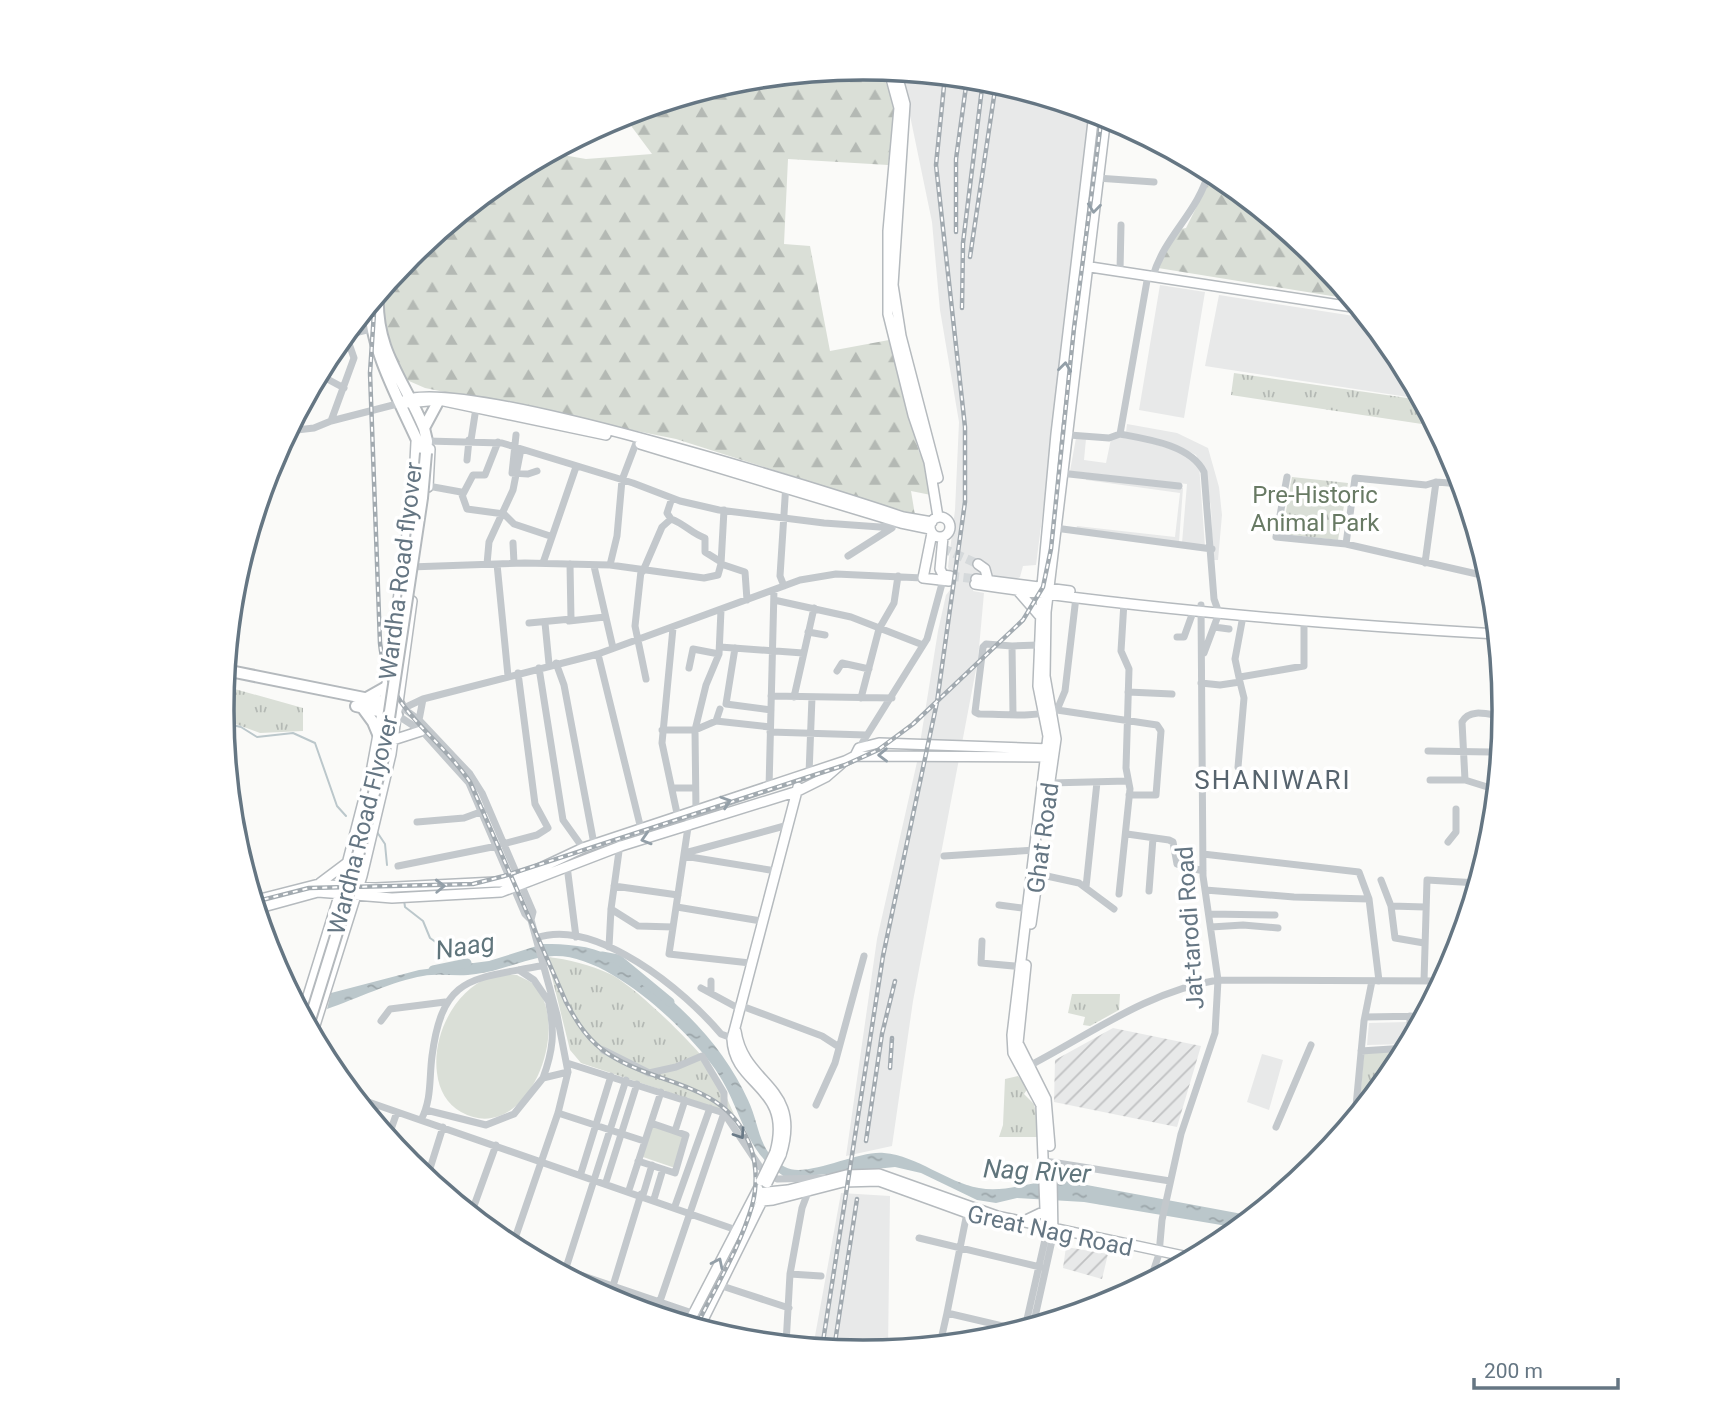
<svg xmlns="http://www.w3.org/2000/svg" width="1726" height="1420" viewBox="0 0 1726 1420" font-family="Roboto,sans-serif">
<defs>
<pattern id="industrial-furrows" width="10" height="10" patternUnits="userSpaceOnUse" patternTransform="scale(1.75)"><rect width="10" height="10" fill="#e8e9e9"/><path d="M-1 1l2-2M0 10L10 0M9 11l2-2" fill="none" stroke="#c0c1c2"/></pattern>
<pattern id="grass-tufts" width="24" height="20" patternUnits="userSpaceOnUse" patternTransform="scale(1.75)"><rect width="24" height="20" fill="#dadfd7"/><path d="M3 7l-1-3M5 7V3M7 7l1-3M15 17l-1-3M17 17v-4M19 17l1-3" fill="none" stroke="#b4b9b4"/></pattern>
<pattern id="forest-firs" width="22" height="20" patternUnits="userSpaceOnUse" patternTransform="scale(1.75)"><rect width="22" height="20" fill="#dadfd7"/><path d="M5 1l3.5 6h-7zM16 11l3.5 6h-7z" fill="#b4b9b4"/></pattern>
<pattern id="water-ripples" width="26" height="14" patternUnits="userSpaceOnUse" patternTransform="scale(1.75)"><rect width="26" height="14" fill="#bbc7cb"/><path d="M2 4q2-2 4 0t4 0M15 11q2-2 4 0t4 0" fill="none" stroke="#9ca6aa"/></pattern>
</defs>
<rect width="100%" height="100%" fill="#fafaf8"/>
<path fill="#e8e9e9" d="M901,72l88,9 105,32 -58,452 -13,1 -3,11 -7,4 -38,-2 -2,12 11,2 -6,66 -65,342 -21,145 -46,10 31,-217 40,-177 21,-131 8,-36 4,-5 2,-14 -4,-9 7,-57 4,-88 -19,-112 -8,-88z
M1160,285l45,7 -21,126 -45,-8z
M1219,295l148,23 30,36 24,45 -216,-33z
M1127,424l50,9 31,15 11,39 3,28 -4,45h-5l-2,-53 -7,-35 -8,-17 -22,-11 -48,-12z
M1120,434l64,19 15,11 6,83 -23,-4 5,-59 -117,-13 6,-33 10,1 -2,21 22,3 5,-24z
M1086,478l97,10 -4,54 -103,-13 1,-3 98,11 5,-44 -94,-13z
M1407,1022v22l-40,1 2,-22z
M1262,1054l21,6 -14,50 -22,-8z
M841,1193l49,3 -2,153 -25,3 -50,-5z"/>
<path fill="url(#industrial-furrows)" d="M1113,1028l88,18 -24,81 -123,-25 1,-42z
M1066,1247l42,7 -6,25 -39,-11z"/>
<path fill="url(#grass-tufts)" d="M1234,373l187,27 14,26 -204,-31z
M1292,477l56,6 -10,57 -56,-6z
M224,686l79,22v23l-43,2 -38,-14z
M547,957c22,2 43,8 63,17 25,12 87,73 103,96 9,13 14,30 21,44l-153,-51 -11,-13z
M1072,994h48l-1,16 -29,16 -7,-1 2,-8 -17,-4z
M1405,1051l-9,16 -37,45 5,-60z
M1018,1076l10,12 -4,6 10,10 8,33h-43l4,-12 2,-46z"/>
<path fill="url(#forest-firs)" d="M863,68l17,2c20,41 15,52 8,95l-100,-6 -4,85 26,2 20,105 59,-11 30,112 11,20 6,24 -25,-5 4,24 -239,-76 -251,-51 -16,-7 -15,-12 -14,-56 5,-27 25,-30 97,-80 44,-23 35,6 66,-5 -29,-39 115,-34z
M1213,174l104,82 28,35 -1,7 -186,-30 9,-21 14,-18 5,-1z"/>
<path fill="#dadfd7" d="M517,975c5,3 14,6 18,11 38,42 -9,162 -74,126 -14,-8 -22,-22 -24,-39 -5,-37 17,-82 53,-96 8,-3 18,-2 27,-2z
M652,1126l31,10 -8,32 -32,-11z"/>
<path fill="url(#water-ripples)" d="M543,944c22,0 47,1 67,12 57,33 111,84 138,144 12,25 10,53 37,67 21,12 73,-17 99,-14 34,3 62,29 95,35 27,5 52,-7 81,-8l193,36 -14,12 -155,-26 -67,-4 -21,5 -19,-3 -56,-27 -26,-6 -108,11c-44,-25 -45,-71 -72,-109 -30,-42 -107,-115 -161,-113 -27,1 -51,15 -78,18 -17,3 -36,-1 -53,2 -30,5 -67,23 -96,33l4,-16 88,-23 70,-9z"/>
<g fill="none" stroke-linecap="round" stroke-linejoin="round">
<path stroke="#bbc7cb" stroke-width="2" d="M223,723l18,4 16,10 36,-4 22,10 22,63 9,10
M377,832l8,12 2,21
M404,900l1,7 18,14 7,17 34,24"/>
<path stroke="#bbc7cb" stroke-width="9" d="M602,956l16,3 52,43
M433,970l34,-7"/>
<path stroke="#d5d9db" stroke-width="9" stroke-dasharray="9 4.5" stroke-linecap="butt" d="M942,548l36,16
M950,576l26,3"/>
<g stroke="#b5babe" stroke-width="12">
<path id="major" d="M889,71l10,37 -11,123v83l25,101 16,47 9,55
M896,71l9,33 -12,181 8,51 37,142
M1084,266l275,42
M402,402c44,-32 433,92 501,115l29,5
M407,403l32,-3 167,35
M640,444l261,79 29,6
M428,487l2,-38
M930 527a10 10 0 1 1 20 0a10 10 0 1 1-20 0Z
M932,533l-9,45 26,3
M943,537l-3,32 3,6 7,1
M978,564l7,5 3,11
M976,579l94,12
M975,584c173,26 348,40 522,50
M1018,591l21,24
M393,740l28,-9
M855,756l194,1
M1500,759l3,-31
M1045,816l11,-77 -11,-63 1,-64 60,-496
M320,883l28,-21
M253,901l66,-17 57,4 137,-7 70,-33 262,-87 10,-5 4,-8 20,-5 171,6
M256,909l62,-17 74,6 109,-6 120,-46 177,-55 28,-14 15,-13
M1031,924l5,-35
M1026,965l-8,78 28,56 4,47
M302,1015l36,-116 34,-132 14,-76 28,-210 2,-39
M736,1031c8,55 67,54 45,124
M312,1035l50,-159 29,-122 21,-153
M775,1152c18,-66 -41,-65 -43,-113l66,-252
M1052,1178l1,58
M757,1193l31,-3 58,-15 33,-1 118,42 196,42
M757,1193l5,8 11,-1 70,-18 36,-1 94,34
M1022,1222l25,-12
M1046,1235l-5,-130 -28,-52 -1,-18 36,-299 -10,-50 4,-100 14,-152 38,-321
M688,1324l70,-135
M699,1328l64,-129"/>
</g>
<g stroke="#b4b9bd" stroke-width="14">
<path id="highway" d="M378,294c-3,56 26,86 46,134l3,13 -1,12
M371,309c-2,39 34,103 50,140
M424,428l15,-28
M225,670l174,35
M363,700l23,-13
M356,706l41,9
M362,707l11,15 5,12"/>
</g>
<path stroke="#c3c8cc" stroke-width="7" d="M1094,113l40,18
M1097,178l57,4
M1120,271l1,-46
M1153,276c12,-41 45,-63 56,-105
M318,374l26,14
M331,421l70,-18
M288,431l26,-3 17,-7 23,-63 -8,-23 25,-6
M1056,434l53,4 11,-4 28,-159
M1120,434c27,5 71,11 84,38l10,127 5,14 -15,40
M516,435l-4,38 16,1 9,-3
M471,440l5,-32
M427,441l75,2 131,40 47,18 39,9 105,13 56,4 21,-4
M467,460l2,-20
M1060,473l119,13
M1287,477l-11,60 70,7 144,33
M428,486l33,6 6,17 37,5 10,10 36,12
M463,494l10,-19h12l13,-33
M671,519c14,5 21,15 34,19v14l16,10
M1055,528l157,21
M513,543l1,20
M1346,544l9,-66 71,7 10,-3 26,2
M848,556l44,-28
M543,563l33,-96
M1425,563l11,-81
M487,564l2,-22 24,-52 8,-41
M497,564l11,112
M721,564l24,8 2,28
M610,565l7,-29 5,-56 16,-42
M594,566l19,82
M410,567l115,-4 85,2 94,13 14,-3 3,-11 3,-54
M641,571l-6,55 11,53
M643,571l19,-44 9,-8 -4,-6 5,-15
M784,586l-4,-10 6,-93
M774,600l77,17 72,28
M569,621l36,-4
M529,623l42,-4 -1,-55
M545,623l4,41
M1214,627l15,2
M673,628l-11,115 16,75
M808,632l17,3
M1177,637h7l9,-25h4
M1012,646l27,-1
M720,647l83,6
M735,648l-9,56 45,6
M598,654l43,175
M556,663l8,22 30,159
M539,668l24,152 20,28
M689,668l4,-19 26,5
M837,671l5,-8 27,6
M1240,677l64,-11v-44
M1201,683l19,2 20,-3 -5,-23 8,-43
M1128,692l44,2
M771,696l121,2
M794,697l20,-89
M861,698l18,-69 15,-26 4,-27
M399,705l20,15 51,54 12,19 51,119 -2,8 26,95 11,57 -10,41 -46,134
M404,708l19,-9 175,-45 202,-74 36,-6 87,4
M1057,710l100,15 4,6 -5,64h-27
M1013,714l-1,-68 -26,-2 -3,3 -8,65 4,2c26,0 54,4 78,-4l8,-19 11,-94
M397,715l26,17 46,51 56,131 6,6
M419,720l4,-21
M716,721l4,-12
M662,730h33l11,-45 13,-31 2,-44
M770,732l96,3
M859,748l68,-109 16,-59
M1428,751l63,1 8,3
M1238,767l6,-69 -4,-16
M809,774l3,-77
M1430,780h35l32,10
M1465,780l-3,-58c8,-15 28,-7 42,-5
M1050,783l77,-2
M672,788h23
M769,788l5,-198
M696,812l-1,-82 21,-9 54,6
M690,814l-21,140 81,9
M417,822l47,-4 19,-7
M1127,834l42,6 4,2 4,22 26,7
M1448,842l8,-10v-23
M503,844l34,-9 11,-7 -13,-24 -17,-131
M685,853l103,-28
M1203,854l156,18 10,27 10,82
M684,856l92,15
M944,856l91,-6
M398,866l99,-20
M567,866l9,71
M1033,873l46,10 35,26
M1381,880l10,26
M614,886l64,9
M1086,887l11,-105
M1205,890l89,7 75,2
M1149,891l4,-53
M1119,894l11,-105 -4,-21 3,-99 -8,-18 3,-49
M999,905l31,4
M677,907l84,14
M611,909l27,17 35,1
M1209,914l66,1
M1211,927l32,-2 35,3
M536,938c60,-21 149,53 185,96l16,6
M982,941l-1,22 44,4
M1424,943l-29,-5 -4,-32 34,1
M609,947l2,-38 9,-65
M519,970l15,10 15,22
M1424,981l3,-101 51,3
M701,988l37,20
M711,993v-12
M739,1005l83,31 17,11
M1410,1016v25
M1365,1017l59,-1
M381,1021l9,-12 55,-7
M603,1050l46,23 27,-6 26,-11 22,37v20l-64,188
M1361,1051l45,-3
M567,1063l157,50 36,54 17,12 46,-1
M1027,1067c62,-32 121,-76 191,-87l224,1
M543,1078c10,-27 12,-46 6,-74
M354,1097l391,136
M816,1105l19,-42 29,-107
M426,1110l60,15 28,-11 29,-36 25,-6
M558,1113l86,28
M1355,1117l9,-96 8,-40
M421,1120c11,-21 8,-41 11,-64 11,-84 42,-76 112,-91
M1276,1127l35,-82
M675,1131l10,-31
M388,1138l9,-26
M638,1161l37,12 11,-38 -35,-12
M1045,1161l125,20
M581,1173l30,-97
M427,1178l16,-51
M606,1182l31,-98
M629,1190l32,-98
M643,1195l9,-30
M654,1199l9,-30
M675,1206l35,-98
M967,1213l-20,100 73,17
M471,1214l25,-69
M919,1238l121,29
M539,1261l165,56
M564,1274l62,-194
M790,1274l12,-66 6,-16
M1150,1281l9,-27 3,-34 19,-86 34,-101 3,-53 -15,-104 -2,-271
M719,1285l70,23
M609,1299l32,-105
M1033,1326l20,-90
M1025,1328l21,-93
M786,1344l4,-70 31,2
M940,1344l7,-31"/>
<use href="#major" stroke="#fff" stroke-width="9"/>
<use href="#highway" stroke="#fff" stroke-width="10"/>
<g stroke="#a2aab0" stroke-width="4.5">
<path id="rail" d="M956,232v-73l11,-80
M970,257l26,-174
M375,297l-5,76 10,270c7,70 55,87 90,139l96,220c11,21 23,40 44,53 50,32 118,27 141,93 6,19 6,39 1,58 -12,41 -37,82 -56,121
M962,308l1,-65 20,-163
M254,902l55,-14 164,-4 31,-8 341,-111 33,-15 35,-26 110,-104 20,-33 8,-38 23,-221 28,-213
M890,1068l2,-30
M866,1141l16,-107 13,-53
M822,1348l61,-392 54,-254 28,-200v-75l-29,-262 9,-89
M834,1349l23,-150"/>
</g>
<use href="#rail" stroke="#fff" stroke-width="2" stroke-dasharray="5" stroke-linecap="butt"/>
<g stroke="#b5babe" stroke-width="12" stroke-linecap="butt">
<path id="major-bridge" d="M761,1181l14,-29
M767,1183l14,-28"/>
</g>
<g stroke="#b4b9bd" stroke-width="14" stroke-linecap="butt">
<path id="highway-bridge" d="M308,1026l36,-116 39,-152 39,-260 4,-45"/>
</g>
<use href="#major-bridge" stroke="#fff" stroke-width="9"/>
<use href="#highway-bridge" stroke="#fff" stroke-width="10"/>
</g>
<defs><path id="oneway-chevron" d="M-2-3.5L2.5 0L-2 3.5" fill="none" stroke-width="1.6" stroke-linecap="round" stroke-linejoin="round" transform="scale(1.75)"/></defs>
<g stroke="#939fa8">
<use href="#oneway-chevron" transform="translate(1094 208) rotate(96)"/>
<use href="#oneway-chevron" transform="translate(1065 367) rotate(-83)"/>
<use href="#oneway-chevron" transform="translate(883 755) rotate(179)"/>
<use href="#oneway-chevron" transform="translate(726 802) rotate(-18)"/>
<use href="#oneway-chevron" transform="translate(646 839) rotate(163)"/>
<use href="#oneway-chevron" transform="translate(440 886) rotate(-2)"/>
<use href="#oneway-chevron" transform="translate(718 1263) rotate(-64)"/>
</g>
<use stroke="#6a7a87" href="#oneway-chevron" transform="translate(740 1134) rotate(56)"/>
<g text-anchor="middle" stroke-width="7" stroke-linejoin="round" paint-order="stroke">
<g font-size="24" fill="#687a64" stroke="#fff">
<text x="1315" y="503">Pre-Historic<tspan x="1315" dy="28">Animal Park</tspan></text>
</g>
<g font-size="24" fill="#657683" stroke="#fff">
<text transform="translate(401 571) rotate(-83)" y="8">Wardha Road flyover</text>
<text transform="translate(363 825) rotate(-76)" y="8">Wardha Road Flyover</text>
<text transform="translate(1043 838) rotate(-82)" y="8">Ghat Road</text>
<text transform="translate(1190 928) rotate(-94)" y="8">Jat-tarodi Road</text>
<text transform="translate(1050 1231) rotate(12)" y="8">Great Nag Road</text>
</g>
<g font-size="26" letter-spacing="2" fill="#57646e" stroke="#fff">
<text x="1273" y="789">SHANIWARI</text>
</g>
<g font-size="26" font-style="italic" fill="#60757c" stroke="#fff">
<text transform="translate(465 946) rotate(-9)" y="9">Naag</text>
<text transform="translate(1037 1171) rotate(3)" y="9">Nag River</text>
</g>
</g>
<path d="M0 0H1726V1420H0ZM863 80H863A629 629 0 0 1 1492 709V711A629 629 0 0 1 863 1340H863A629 629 0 0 1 234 711V709A629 629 0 0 1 863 80Z" fill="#fff" fill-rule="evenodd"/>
<path fill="none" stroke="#657683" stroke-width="3.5" d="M863 80H863A629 629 0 0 1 1492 709V711A629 629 0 0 1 863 1340H863A629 629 0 0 1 234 711V709A629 629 0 0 1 863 80Z"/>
<path d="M1474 1378v10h144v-10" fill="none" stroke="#657683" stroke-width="3.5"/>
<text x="1484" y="1378" font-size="21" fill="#657683" stroke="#ffffff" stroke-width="5" paint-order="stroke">200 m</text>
</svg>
